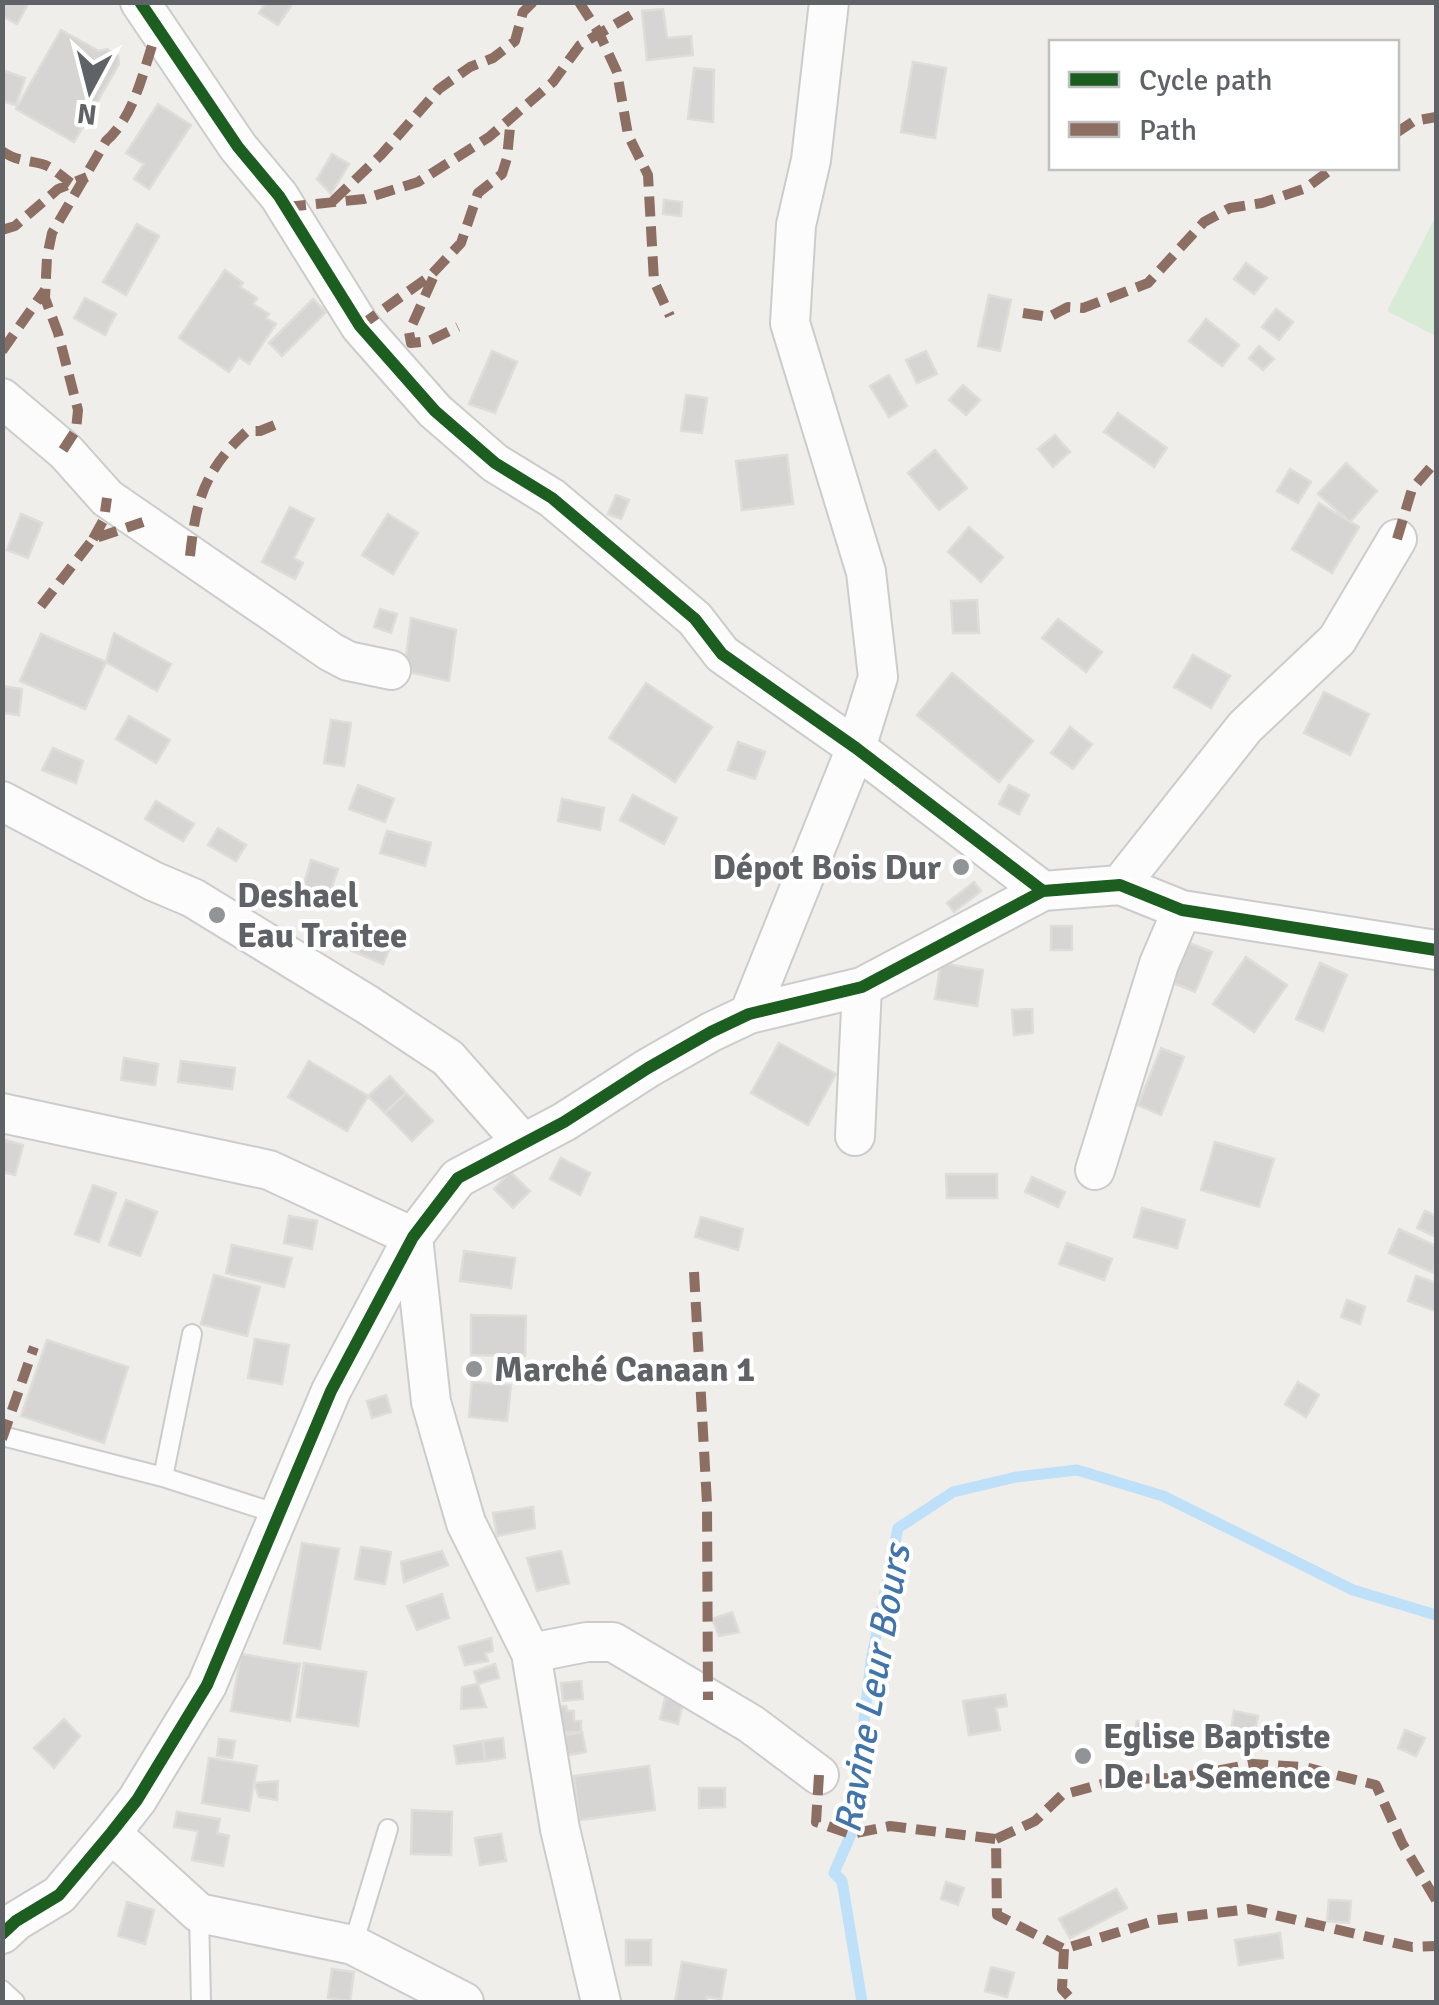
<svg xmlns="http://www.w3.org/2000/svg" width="1439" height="2005" viewBox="0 0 1439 2005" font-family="Signika,sans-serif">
<rect width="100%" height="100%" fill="#efeeea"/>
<path fill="#d8ebd6" d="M1436,216v120l-49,-25z"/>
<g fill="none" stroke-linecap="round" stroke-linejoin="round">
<path stroke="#bfe0f9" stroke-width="11" d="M862,2002l-20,-121 -8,-8 17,-39 20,-173 27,-133 55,-36 63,-15 61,-7 86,26 190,94 83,25"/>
</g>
<path fill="#d6d5d3" stroke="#deddd9" stroke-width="2.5" d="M2,2h27l-12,22 -15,-8z
M266,2h19l6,4 -13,19 -19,-12z
M663,9l4,29 24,-2 2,19 -46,5 -5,-49z
M61,30l38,21 8,-2 11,6 1,9 -45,78 -58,-33z
M913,62l33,6 -11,70 -34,-6z
M694,68l20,2 -1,52 -25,-3z
M2,70l23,8 -9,27 -14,-4z
M158,104l33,21 -42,64 -15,-10 10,-15 -18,-11z
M332,154l17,10 -18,30 -14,-15z
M664,200l18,2 -1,14 -18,-2z
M137,224l22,12 -33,59 -23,-13z
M1246,263l21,15 -13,16 -20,-15z
M225,270l18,13 -3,4 17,11 -4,6 16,10 -3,4 10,6 -27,40 -10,-7 -10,15 -50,-34z
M989,295l22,5 -11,51 -22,-5z
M85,298l31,16 -11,21 -31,-17z
M313,299l13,13 -44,44 -13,-13z
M1276,309l17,13 -14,18 -17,-13z
M1206,319l33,26 -17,21 -33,-25z
M1259,346l15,13 -11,11 -14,-12z
M492,351l25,11 -22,51 -26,-9z
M926,351l11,23 -20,9 -11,-23z
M889,375l18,31 -18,11 -19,-31z
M963,385l17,15 -14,15 -17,-15z
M686,395l21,3 -5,35 -21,-2z
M1118,413l49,35 -13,19 -50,-35z
M1055,435l15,17 -17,15 -15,-18z
M935,450l32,38 -28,22 -31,-37z
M787,455l6,49 -51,6 -6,-49z
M1346,463l31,28 -27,31 -32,-28z
M1290,469l21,13 -13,21 -21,-12z
M616,495l13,5 -8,19 -13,-5z
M1319,503l40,24 -27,46 -40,-24z
M290,507l24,12 -20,39 9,5 -8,16 -33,-17z
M21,514l21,9 -14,35 -21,-8z
M388,514l30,19 -25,41 -31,-19z
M969,527l34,30 -22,25 -33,-30z
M977,600l2,33h-26l-2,-32z
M380,609l17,5 -6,19 -17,-6z
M411,618l45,12 -7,51 -45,-10z
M1058,619l44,33 -16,20 -44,-34z
M114,633l57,31 -14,27 -51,-29z
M41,634l65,28 -21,47 -65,-28z
M1193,655l37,21 -19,32 -37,-21z
M952,673l81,68 -34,41 -82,-67z
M646,683l66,44 -37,55 -66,-44z
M2,686l20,3 -3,26 -17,-2z
M1324,692l45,22 -19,41 -46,-22z
M129,716l41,24 -14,23 -40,-24z
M331,720l20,3 -7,43 -20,-3z
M1070,727l22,17 -19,25 -22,-16z
M738,742l27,10 -10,27 -27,-9z
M53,748l30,13 -7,22 -34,-13z
M358,785l36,14 -9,23 -36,-13z
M1009,785l20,10 -10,19 -20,-10z
M633,795l44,23 -13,26 -44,-24z
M562,799l42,9 -4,22 -42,-9z
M156,801l38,23 -11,17 -38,-22z
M218,828l28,17 -10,16 -28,-16z
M387,831l44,12 -6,23 -45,-13z
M311,860l27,9 -10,30 -26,-9z
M974,882l7,9 -27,21 -7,-9z
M1051,926h21v24h-21z
M356,930l35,15 -8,19 -35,-15z
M1184,941l28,11 -17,40 -27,-11z
M1246,957l41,28 -33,47 -41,-28z
M941,963l42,7 -6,36 -42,-7z
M1320,963l27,12 -24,56 -27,-12z
M1032,1009l1,24 -19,2 -2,-25z
M779,1043l57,31 -28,51 -57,-32z
M1161,1048l23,9 -23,58 -23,-10z
M124,1058l34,6 -3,21 -34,-5z
M181,1061l54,7 -3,21 -54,-7z
M309,1061l59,35 -21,35 -59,-34z
M390,1076l16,17 -21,20 -17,-17z
M406,1093l27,28 -21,20 -27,-28z
M2,1139l21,6 -8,30 -13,-3z
M1215,1142l59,17 -15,48 -58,-17z
M561,1158l29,15 -10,22 -30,-16z
M510,1172l20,19 -17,17 -19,-19z
M946,1174h51v24h-50z
M1032,1177l33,15 -7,15 -33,-15z
M93,1185l23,8 -17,49 -24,-8z
M126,1200l31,12 -17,44 -31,-11z
M1142,1208l43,12 -8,28 -43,-11z
M1425,1211l11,5v21l-19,-9z
M289,1216l28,5 -5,28 -28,-6z
M701,1217l42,12 -5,21 -43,-13z
M1399,1229l37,17 -2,27 -45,-20z
M1067,1243l45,16 -8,21 -45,-16z
M232,1245l60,13 -8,29 -58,-14z
M464,1251l51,7 -4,30 -51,-7z
M214,1275l46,12 -13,49 -46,-12z
M1416,1276l20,7v28l-28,-10z
M1347,1300l18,7 -5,17 -19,-7z
M471,1315l55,1 -1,40 -54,-1z
M255,1339l34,6 -7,39 -34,-6z
M47,1340l81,27 -24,76 -83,-27z
M472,1382l39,3 -4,36 -38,-4z
M1298,1382l21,13 -13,22 -21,-13z
M386,1395l5,17 -19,6 -5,-17z
M533,1507l2,21 -38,8 -4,-23z
M302,1543l37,6 -19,100 -36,-6z
M361,1547l30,5 -6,32 -30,-5z
M442,1551l6,14 -44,17 -3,-20z
M561,1551l8,32 -32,8 -10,-33z
M442,1594l7,24 -32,12 -10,-24z
M732,1612l7,20 -20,4 -7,-17z
M491,1638l2,13 -8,2 3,8 -23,4 -6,-18z
M241,1654l59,10 -10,57 -59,-10z
M304,1663l62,9 -8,54 -61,-9z
M495,1664l4,14 -21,6 -4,-12z
M581,1681l2,18 -20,2 -2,-18z
M478,1684l8,23 -25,2 1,-22z
M1005,1695l2,11 -11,2 4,22 -31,5 -6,-34z
M665,1698l18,5 -5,21 -18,-5z
M566,1706l1,5h7v10h7v11l-25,1 -1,-26z
M1234,1711l24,5 -4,20 -23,-4z
M64,1719l16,17 -26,32 -20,-20z
M1137,1721l22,3 -4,22 -21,-3z
M1405,1730l20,8 -9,18 -18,-8z
M582,1732l4,20 -19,3 -4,-19z
M503,1738l2,20 -20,3 -2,-20z
M219,1739l16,2 -3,17 -15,-2z
M483,1741l2,20 -28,3 -3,-18z
M209,1758l48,8 -8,45 -47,-8z
M649,1766l6,44 -76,10 -5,-44z
M278,1781l-1,19 -18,-3 -5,-14z
M699,1788h26v19l-26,1z
M412,1810l40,2 -1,43 -40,-1z
M177,1812l43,7 -3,14 12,3 -6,30 -31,-6 6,-29 -24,-4z
M501,1834l5,27 -26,4 -5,-27z
M946,1882l18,6 -6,17 -17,-6z
M1116,1889l11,19 -57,30 -11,-19z
M1329,1900l22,1 -2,22 -22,-2z
M127,1902l27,8 -9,34 -27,-8z
M1280,1933l3,25 -44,7 -4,-25z
M626,1940h25v25h-25z
M682,1962l44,8 -5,29 -14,-2 -1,5h-31z
M991,1967l23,6 -7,24 -22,-6z
M332,1969l22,3 -4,29 -22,-3z"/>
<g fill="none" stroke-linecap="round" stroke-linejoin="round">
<g stroke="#cbcccc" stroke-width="22">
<path id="service" d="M2,1436l161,41 115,37
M163,1477l29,-143
M199,1913l2,89
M353,1945l35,-116
M2,1990l13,12"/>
</g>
<g stroke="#cbcccc" stroke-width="42">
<path id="minor" d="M140,2l98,145 41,49 81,130 75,85 60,52 57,35 143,121 27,35 134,94 187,143
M2,398l64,54 41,46 224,154 17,9 43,9
M2,801l151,80 40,17 175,107 80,53 75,85
M1120,885l125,-158 92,-87 60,-101
M749,1014l107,-266 22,-71 -12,-105 -76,-249 6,-98 15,-65 18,-158
M2,1113l267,57 144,67 18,165 35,121 65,130 29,176 41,173
M855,1136l7,-149
M1095,1170l64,-206 23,-54
M531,1653l56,-11h26l138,82 68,51
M111,1833l88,80 154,32 111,57
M2,1934l14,-13 43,-26 52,-62 26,-33 70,-115 124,-294 82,-154 45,-59 106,-56 84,-54 63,-36 38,-18 113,-27 181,-96 77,-6 62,25 254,40"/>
</g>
<use href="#service" stroke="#fdfcfc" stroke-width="18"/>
<use href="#minor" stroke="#fdfcfc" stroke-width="38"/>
<path stroke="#8d6e63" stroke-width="10" stroke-dasharray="20 10" stroke-linecap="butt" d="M579,2l20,31 18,39 11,63 20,40 6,106 16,35
M1396,133l18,-12 22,-4
M2,151c14,10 25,9 40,13 11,3 20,13 29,19
M333,201l48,-46 58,-66 31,-22 23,-9 22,-17 8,-29 10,-10
M286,207l78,-8 54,-17 71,-45 64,-55 27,-37 51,-30
M2,230l13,-4 43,-37 29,-12
M433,278l-24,54 2,11 18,-2 29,-14
M1023,313l26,4 19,-10 15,1 65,-25 56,-61 26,-14 32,-5 44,-15 27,-20
M360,326l70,-50 31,-33 17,-50 24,-19 5,-16 4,-41
M2,351l43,-61
M63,450l13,-20 2,-20 -20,-77 -13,-35 2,-41 5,-24 54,-92c31,-27 38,-76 52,-113
M93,539l11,-20 3,-21
M1397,539l15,-50 24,-28
M190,556c6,-56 14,-85 57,-125h13l15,-6
M41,606l52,-67 50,-17
M694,1272l13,231 1,197
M2,1439l32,-92
M819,1775l-3,47 35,12 39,-8 106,13 1,76 67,34 93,-29 92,-11 163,38 24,-1
M996,1839l39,-18 27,-26 58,-16 59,-1 74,-14 51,3 72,18 26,58 34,57
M1064,1949l-2,40 12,13"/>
<g stroke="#fff" stroke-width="19">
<path id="cycleway" d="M140,2l98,145 41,49 81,130 75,85 60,52 57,35 143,121 27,35 134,94 187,143
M2,1934l14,-13 43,-26 52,-62 26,-33 70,-115 124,-294 82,-154 45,-59 106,-56 84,-54 63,-36 38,-18 113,-27 181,-96 77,-6 62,25 254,40"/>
</g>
<use href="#cycleway" stroke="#1b5e20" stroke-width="12"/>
</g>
<g fill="#919496" stroke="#fff" stroke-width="4">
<circle cx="961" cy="867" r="10"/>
<circle cx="217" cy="915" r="10"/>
<circle cx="474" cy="1369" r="10"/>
<circle cx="1083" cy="1756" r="10"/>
</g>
<g text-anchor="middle" stroke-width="8" stroke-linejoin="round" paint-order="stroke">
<g font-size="35" font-weight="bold" fill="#5f6368" stroke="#fff" text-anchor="start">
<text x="941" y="879" text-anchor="end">Dépot Bois Dur</text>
<text x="237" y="907">Deshael<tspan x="237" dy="40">Eau Traitee</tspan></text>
<text x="494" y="1381">Marché Canaan 1</text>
<text x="1103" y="1748">Eglise Baptiste<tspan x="1103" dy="40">De La Semence</tspan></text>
</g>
<g font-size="38" font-style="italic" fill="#4174aa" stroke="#fff">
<text transform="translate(872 1689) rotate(-80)" y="13">Ravine Leur Bours</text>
</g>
</g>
<rect width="1439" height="2005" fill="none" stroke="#5f6368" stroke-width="10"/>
<rect x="1049" y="40" width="350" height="130" fill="#ffffff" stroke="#bfc1c3" stroke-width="2.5"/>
<rect x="1069" y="72" width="50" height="15" fill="#1b5e20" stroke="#bfc1c3" stroke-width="2.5"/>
<text x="1139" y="90" font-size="30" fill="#5f6368">Cycle path</text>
<rect x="1069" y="122" width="50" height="15" fill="#8d6e63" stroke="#bfc1c3" stroke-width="2.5"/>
<text x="1139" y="140" font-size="30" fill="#5f6368">Path</text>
<g transform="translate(90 90) rotate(187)" stroke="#ffffff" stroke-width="8" paint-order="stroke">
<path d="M0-8L18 38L0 25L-18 38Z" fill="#5f6368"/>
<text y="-15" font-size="28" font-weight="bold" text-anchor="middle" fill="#5f6368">N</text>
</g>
</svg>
